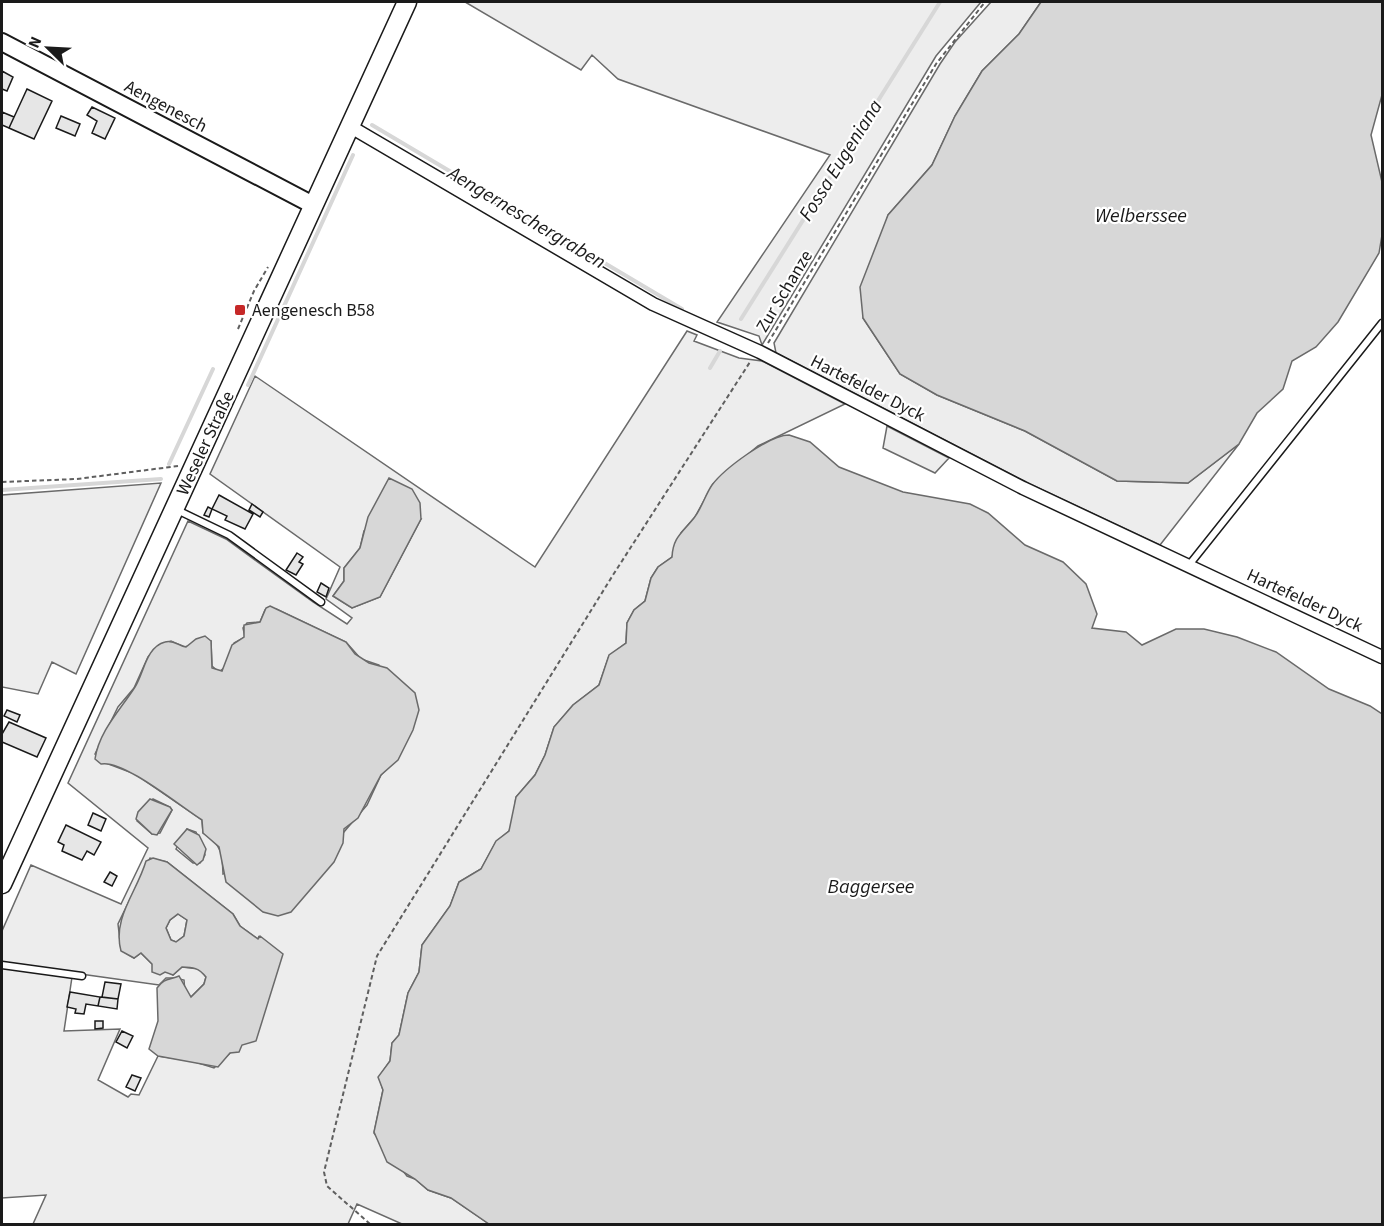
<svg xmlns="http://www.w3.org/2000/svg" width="1384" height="1226" viewBox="0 0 1384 1226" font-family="'Source Sans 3',sans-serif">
<rect width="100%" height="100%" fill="#fff"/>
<path fill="#ededed" stroke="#6a6a6a" stroke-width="1.5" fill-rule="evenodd" d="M465,2h516l-45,54 -174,289 -3,-9 -42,-14 113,-167 -212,-76 -26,-24 -11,15z
M991,2h50l-22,32 -37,37 -27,45 -23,49 -44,50 -25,103 37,56 37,21 88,36 92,50 71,2 51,-39 -79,101 -130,-61 -254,-131 -2,-10 166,-279 15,-22z
M687,331l10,4 -3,6 45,17 23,3 83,43 -87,42 -45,38 -18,33 -14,16 -9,24 -14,10 -7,11 -6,23 -11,9 -7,13 -1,20 -17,13 -10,29 -26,20 -19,22 -9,28 -10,20 -19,22 -4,28 -3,6 -13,11 -15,27 -22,13 -9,24 -28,39 -3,27 -11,21 -9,42 -7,8 -2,18 -11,16 4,13 -9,43 33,43 8,3 13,11 23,8 38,26h-87l-45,-20 -9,20h-315l13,-29 -44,3v-230l70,9 -8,54 56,-2 -22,51 30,17 3,-3 8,1 19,-39 34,5 22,7 16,-15 29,-117 -1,3 -18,-13 -7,-12 -66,-52 -17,-4 -32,66 3,26 13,8 7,-5 11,11 21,11 9,-8 17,2 7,8 -2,7 -13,13 -6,-5 -1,-12 -9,-2h-9l-7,7 -157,-22v-32l29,-66 90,39 27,-56 -80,-65 120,-262 38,18 87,63 34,22 5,-6 -26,-19 14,-32 -130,-93 45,-98 280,191zM421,519l-41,78 -28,11 -19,-12 11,-15v-13l16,-20 4,-17zM276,609l70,33 15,17 18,6 13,98 -11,12 -14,30 -24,28 -120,41 -1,-20 -8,-14 -11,-7 -1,-13 -67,-46 -29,-11 -11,-9 23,-47 16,-19 14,-31 11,-12 12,-4 13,6 27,-6 1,25 7,6 6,-5 9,-24 11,-6 -2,-9 4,-5 13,-1 5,-12zM153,799l17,8 2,3 -12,23 -8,1 -15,-13zM187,829l9,3 9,23 -5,8h-7l-17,-14z
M887,426l62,32 -14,15 -52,-25z
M161,483l-85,191 -24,-12 -14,32 -36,-7v-192z
M178,914l9,6 -3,16 -8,6 -5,-2 -5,-12 4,-8z"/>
<path fill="#d7d7d7" stroke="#6a6a6a" stroke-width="1.5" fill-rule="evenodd" d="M1041,2h341v93l-11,40 11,47v53l-3,18 -41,69 -22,25 -24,14 -9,28 -26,24 -18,31 -51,39 -71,-2 -92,-50 -88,-36 -37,-21 -37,-56 -3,-31 28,-72 44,-50 23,-49 27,-45 37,-37z
M789,435l21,7 29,25 64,25 67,12 18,9 37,32 38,17 23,22 11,30 -5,14 34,4 16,13 34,-16h28l33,8 39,15 53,37 41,17 12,8v510h-893l-38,-26 -23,-8 -13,-11 -28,-17 -13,-30 9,-42 -5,-13 12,-16 2,-18 7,-8 9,-42 11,-21 3,-27 28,-39 9,-24 22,-13 15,-28 13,-10 7,-34 19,-22 10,-20 9,-28 19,-22 26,-20 10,-30 17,-12 1,-20 7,-13 11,-9 6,-23 7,-11 14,-10c1,-20 10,-24 22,-39 8,-10 11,-23 18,-33 12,-16 57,-50 77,-50z
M389,478l23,11 8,14 1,16 -41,78 -28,11 -19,-12 11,-15v-13l16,-20 8,-31z
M270,606l76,36 9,12 14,9 18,5 28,25 4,17 -6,20 -15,30 -17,15 -23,43 -14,11 -1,14 -9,19 -43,50 -13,4 -15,-4 -37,-30 -7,-35 -16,-14 -1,-13c-21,-13 -79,-61 -101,-56l-6,-5c4,-28 26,-50 40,-72 9,-14 11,-40 30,-45 8,-3 14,4 21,5l10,-8 9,-3 6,5 1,27 10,3 10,-26 12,-8v-12l16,-3 6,-14z
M150,799l20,8 2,3 -15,25 -5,-1 -16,-15 2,-7z
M187,829l12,6 7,14 -3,11 -6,5 -23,-21z
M153,858l14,4 66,52 7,12 18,13 2,-3 23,18 -27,87 -14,4 -3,7 -9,1 -12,14 -60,-11 -9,-7 9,-28 -1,-33c7,-10 12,-8 22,-12l12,21 13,-13 2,-7c-7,-9 -13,-10 -24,-10l-9,8 -8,-3 -5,3 -8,-3v-8l-11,-11 -7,5 -13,-7c-9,-33 16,-59 25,-90zM178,914l9,6 -3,16 -8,6 -5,-2 -5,-12 4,-8z"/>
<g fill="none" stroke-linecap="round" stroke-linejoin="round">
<path stroke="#d7d7d7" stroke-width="4" d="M372,125l310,184
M741,319l199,-317
M710,368l10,-17
M248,385l105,-230
M169,464l44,-95
M2,490l159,-11"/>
</g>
<path fill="#e6e6e6" stroke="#1a1a1a" stroke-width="1.5" d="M2,71l11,6 -6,14 -5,-2z
M27,89l25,12 -18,38 -25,-11z
M92,107l23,11 -10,21 -13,-6 5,-12 -10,-6z
M2,112l12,5 -5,11 -7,-3z
M61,116l19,8 -5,12 -19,-8z
M219,495l34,19 -8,15 -20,-9 2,-4 -15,-7z
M252,504l11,8 -3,5 -11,-7z
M208,507l4,2 -3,8 -5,-2z
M297,553l6,4 -4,5 4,2 -7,11 -10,-5z
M321,583l8,5 -3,9 -9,-5z
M7,710l13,5 -3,7 -13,-6z
M9,722l37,16 -9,19 -35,-15v-8z
M93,813l13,6 -5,12 -13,-6z
M66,825l35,17 -7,13 -7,-4 -5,9 -20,-9 2,-6 -6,-3z
M110,872l7,4 -5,10 -8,-4z
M105,982l16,2 -3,15 -16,-2z
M70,992l30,5 -2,9 -12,-2 -2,10 -9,-1 1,-4 -9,-2z
M100,997l18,2 -1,10 -19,-3z
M95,1021h8v7l-8,1z
M122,1031l11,5 -6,12 -11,-6z
M132,1075l9,3 -6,13 -9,-4z"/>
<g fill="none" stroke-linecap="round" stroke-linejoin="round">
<g stroke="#1a1a1a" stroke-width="9">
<path id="lane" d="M175,509l54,26 92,67
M1189,565l193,-242
M2,965l80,11"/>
</g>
<g stroke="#1a1a1a" stroke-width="15">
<path id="street" d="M351,127l302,177 107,48 263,136 359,169"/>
</g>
<g stroke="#1a1a1a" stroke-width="20">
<path id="secondary" d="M2,42l311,163"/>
</g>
<g stroke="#1a1a1a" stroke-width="21">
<path id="primary" d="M2,884l405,-882"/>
</g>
<path stroke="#5f5f5f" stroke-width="2" stroke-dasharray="4.5 3" stroke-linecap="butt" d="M238,329l16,-38 14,-24
M768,343l168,-279 49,-62
M2,482l75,-3 101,-13
M370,1224l-43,-38 -3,-14 53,-216 236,-381 137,-213"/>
<use href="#lane" stroke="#fff" stroke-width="6"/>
<use href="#street" stroke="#fff" stroke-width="12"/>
<use href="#secondary" stroke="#fff" stroke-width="16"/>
<use href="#primary" stroke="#fff" stroke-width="18"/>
</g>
<rect fill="#c62828" stroke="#fff" stroke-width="2" x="234" y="304" width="12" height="12" rx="3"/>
<g text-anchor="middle" stroke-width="4.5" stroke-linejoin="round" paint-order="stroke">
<g font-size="18" fill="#1a1a1a" stroke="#fff">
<text transform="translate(166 106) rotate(28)" y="6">Aengenesch</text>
<text transform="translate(784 291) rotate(-59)" y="6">Zur Schanze</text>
<text transform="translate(868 388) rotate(27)" y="6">Hartefelder Dyck</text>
<text transform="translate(205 443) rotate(-65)" y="6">Weseler Straße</text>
<text transform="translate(1305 600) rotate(25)" y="6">Hartefelder Dyck</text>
</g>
<g font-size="18" fill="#1a1a1a" stroke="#fff" text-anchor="start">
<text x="252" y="316">Aengenesch B58</text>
</g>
<g font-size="20" font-style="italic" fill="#1a1a1a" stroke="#fff">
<text transform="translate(840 160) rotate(-58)" y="7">Fossa Eugeniana</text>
<text x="1141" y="222">Welberssee</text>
<text transform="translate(527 217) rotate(31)" y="7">Aengerneschergraben</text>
<text x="871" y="893">Baggersee</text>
</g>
</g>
<rect width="1384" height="1226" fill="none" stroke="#1a1a1a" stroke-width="6"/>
<g transform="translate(48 48) rotate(294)" stroke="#ffffff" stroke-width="4.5" paint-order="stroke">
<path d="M0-4.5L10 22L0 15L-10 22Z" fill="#1a1a1a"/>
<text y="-9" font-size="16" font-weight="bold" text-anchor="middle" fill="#1a1a1a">N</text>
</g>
</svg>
